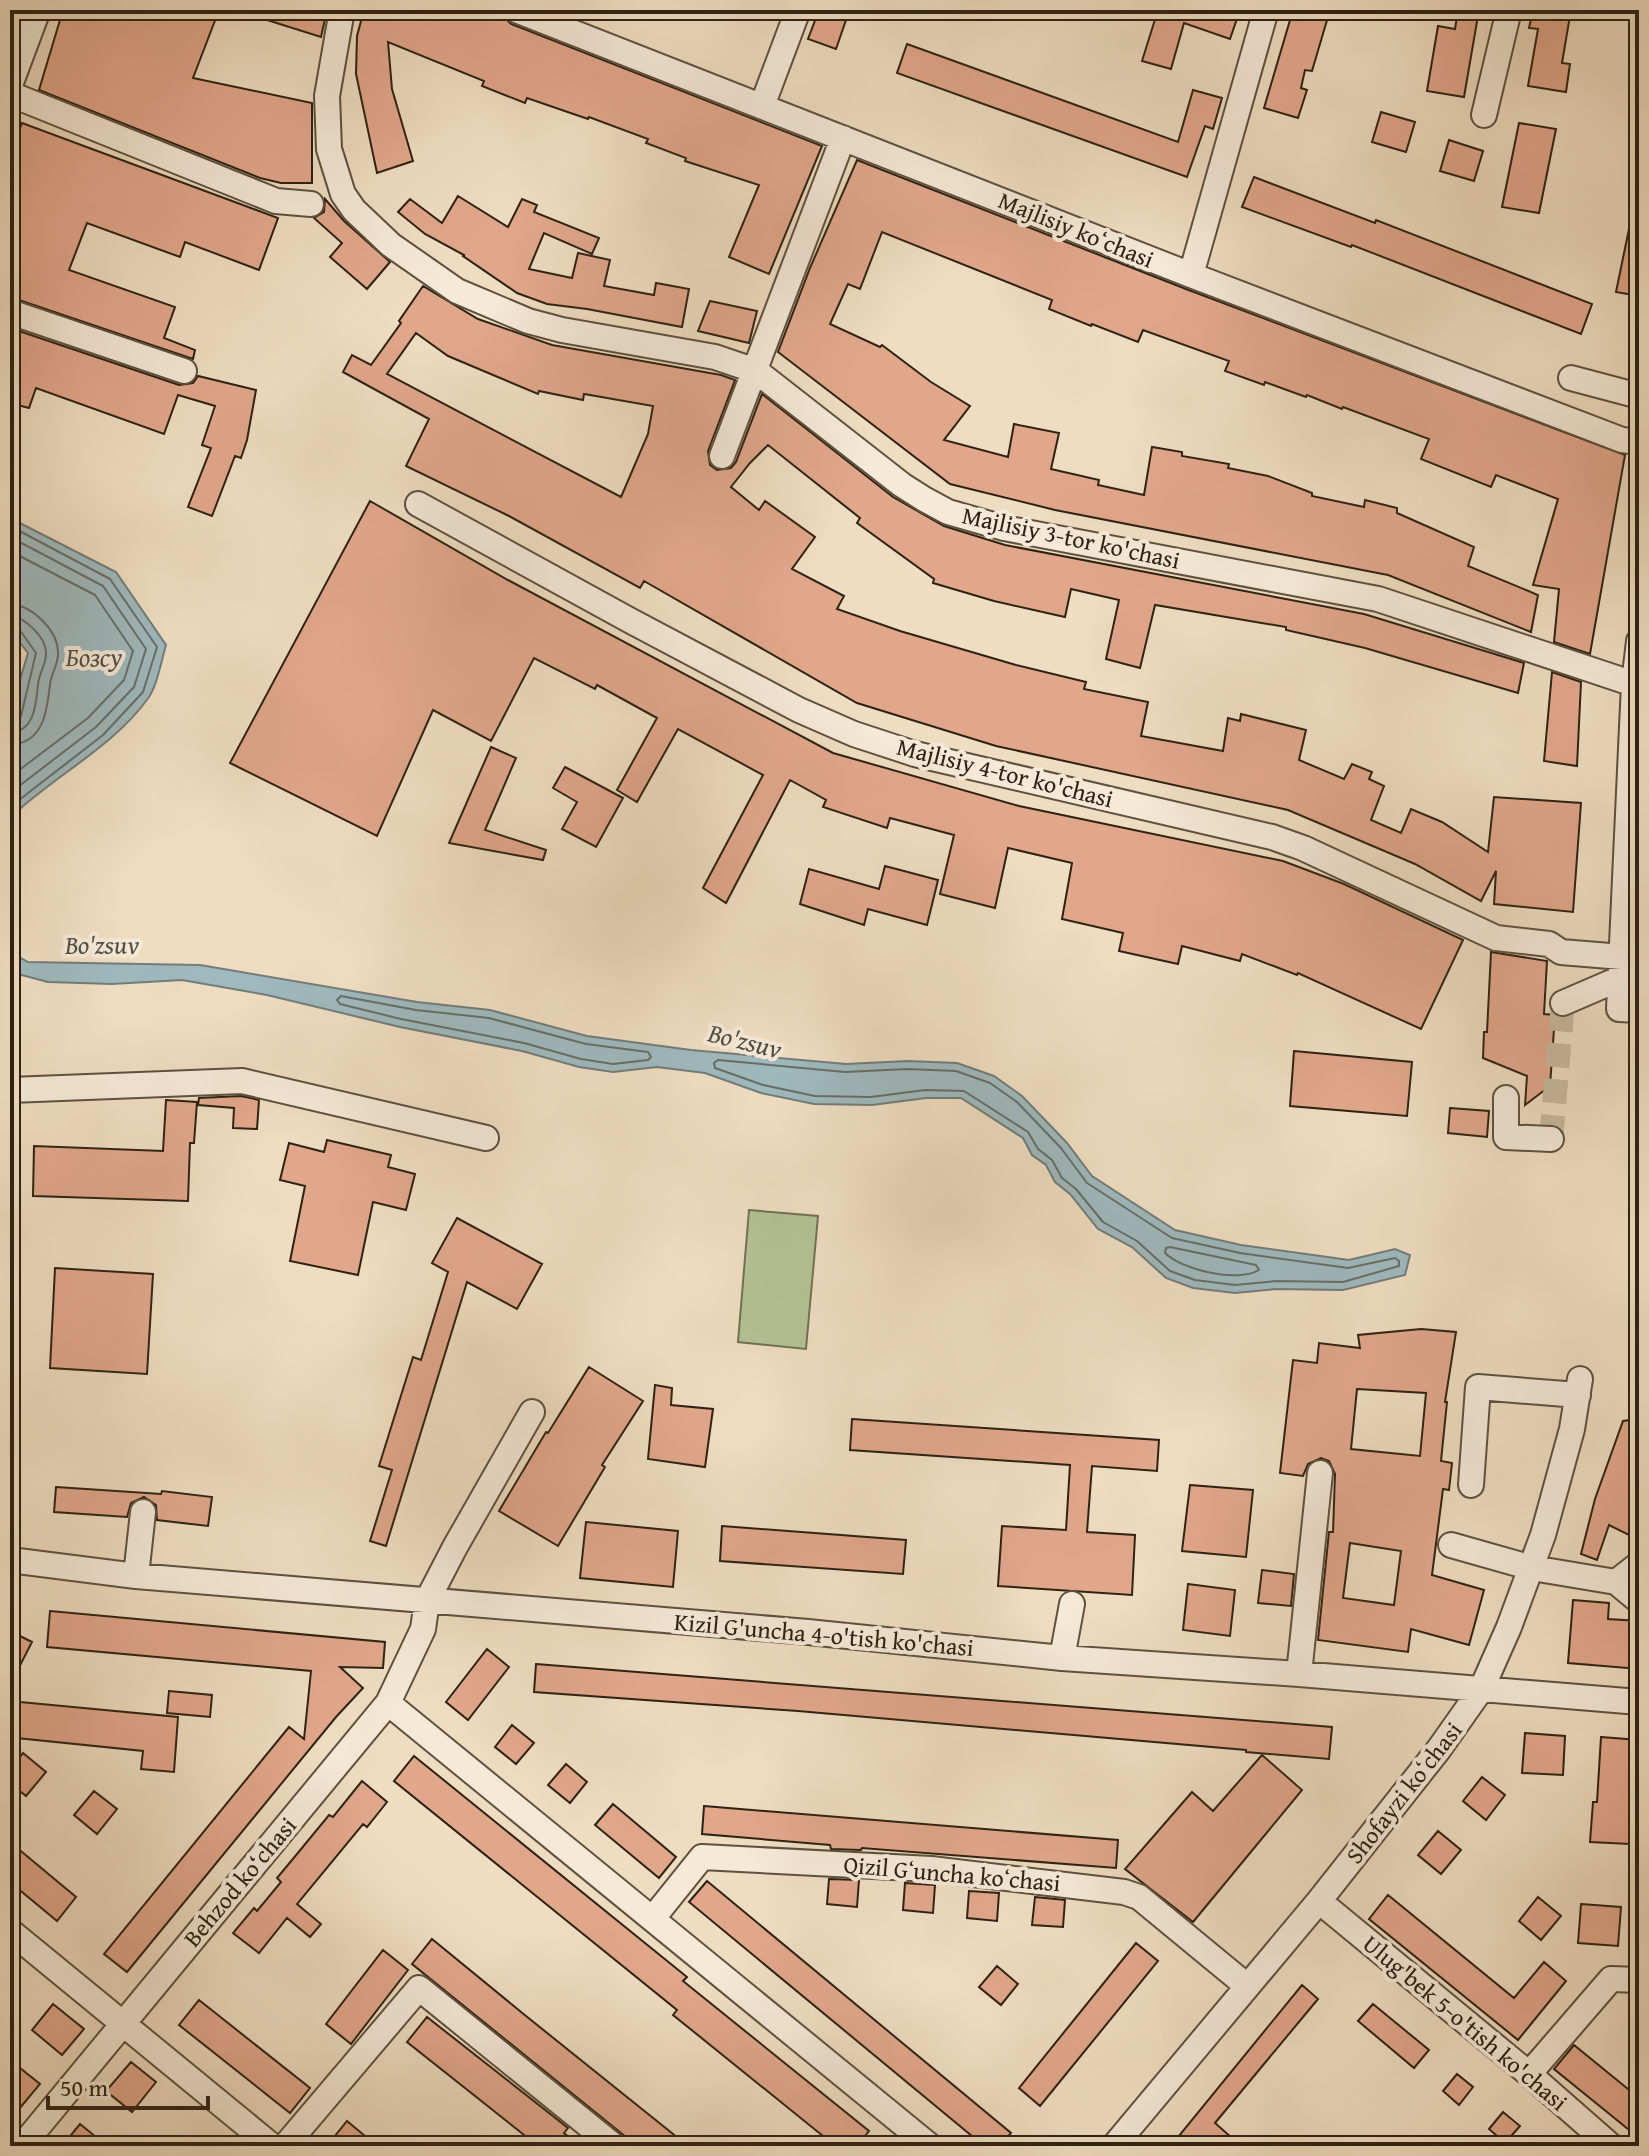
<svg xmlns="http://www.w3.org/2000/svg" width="1649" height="2156" viewBox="0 0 1649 2156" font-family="'Gentium Book Plus',serif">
<rect width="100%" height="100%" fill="#efddc2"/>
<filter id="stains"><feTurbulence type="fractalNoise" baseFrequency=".0025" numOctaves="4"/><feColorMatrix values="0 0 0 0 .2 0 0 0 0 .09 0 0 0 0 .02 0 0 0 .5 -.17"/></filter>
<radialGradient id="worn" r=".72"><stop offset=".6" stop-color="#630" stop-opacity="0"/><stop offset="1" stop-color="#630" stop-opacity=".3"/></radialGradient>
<path fill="#b4c297" stroke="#717255" stroke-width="2" d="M749,1210l69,6 -12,133 -68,-7z"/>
<path fill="#9fb9be" stroke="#727d7a" stroke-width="2" d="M10,518l106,54 50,73c-5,16 -8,39 -17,52 -36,51 -96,79 -139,121v-93l10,-31v-14l8,-27 -18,-23z
M10,952l18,10 172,3 217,37 73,8 97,26 104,14 155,14 62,-3 49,2 37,13 28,20 45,47 25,33 83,54 66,15 108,15 46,-11 15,6 -5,20 -62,15 -67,-1 -41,4 -42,-5 -27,-10 -34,-31 -34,-18 -28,-35 -15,-12 -9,-17 -14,-10 -9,-17 -62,-40h-35l-54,7 -58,-1 -53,-11 -56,-20 -48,-6 -44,5 -34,-5 -57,-16 -122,-24 -133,-32 -85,-15 -70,4 -64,-2 -38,-10z"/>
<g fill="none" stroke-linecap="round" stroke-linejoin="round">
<path stroke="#666e68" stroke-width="2" d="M10,526l100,53 47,68 -14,45 -40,43 -93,72
M10,537l93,49 43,63 -12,38 -38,40 -86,66
M10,551l85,44 38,56 -9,29 -36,38 -78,59
M10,604c22,1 49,27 48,50 0,11 -7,20 -8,30 -3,27 -6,59 -40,61
M10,616c15,1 37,22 36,38 0,10 -7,20 -8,30 -2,20 -3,47 -28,49
M10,626l9,3 17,24 -15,63 -4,5 -7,2
M341,996l75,14 73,8 97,26 62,8 3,5 -3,3 -35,4 -32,-5 -57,-16 -123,-24 -61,-15 -3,-4z
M718,1060l127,12 63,-3 48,2 34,12 27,19 44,46 26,35 85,55 68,15 108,15 47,-10 4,3v5l-56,16 -67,-1 -41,4 -40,-5 -25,-9 -33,-30 -34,-19 -27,-33 -14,-11 -10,-18 -14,-11 -10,-17 -64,-41 -39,-1 -54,7 -56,-1 -52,-11 -48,-17 -1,-5z
M1170,1247l86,18 3,5c-21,13 -77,0 -94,-17l1,-5z"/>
</g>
<path fill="#e1a78b" stroke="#2e2213" stroke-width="2" fill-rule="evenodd" d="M63,10h156l-26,68 119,25v80h-31l-21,-5 -221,-88z
M248,10h79l-6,27 -73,-23z
M364,10h128l10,4 9,10 311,122 -53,128 -40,-17 30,-72 -74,-24 1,-3 -40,-15 2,-4 -59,-22 -1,2 -61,-21 -2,5 -43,-17 2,-5 -96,-39 4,47 21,72 -36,12 -21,-99 1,-38z
M819,10l27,10 -10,29 -28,-10z
M1155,10h85l-10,29 -46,-16 -13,46 -29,-8 15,-48z
M1293,10h37l-18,61 -7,-1 -4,18 6,2 -9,28 -34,-10z
M1458,10h21l-15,87 -37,-6 11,-65 17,3z
M1533,10h38l-9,53 8,1 -4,28 -38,-6 10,-57 -9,-1z
M907,44l271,98 15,-52 29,8 -9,31 -8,-3 -18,51 -290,-104z
M1381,112l34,10 -9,30 -34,-10z
M22,123l256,95 -19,52 -74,-28 -5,15 -93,-34 -18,47 106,37 -11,31 31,12 -2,9 -183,-62v-143z
M1519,123l37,6 -17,84 -37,-6z
M1449,140l34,11 -9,30 -34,-10z
M857,160l329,129 439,166 -35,199 -36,-12 5,-53 -26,-4 25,-86 -62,-24 -5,12 -70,-28 8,-20 -86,-32 -1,2 -35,-14 -1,2 -41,-15 -1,3 -39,-14 4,-10 -86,-31 -5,12 -46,-18 -1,2 -42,-17 3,-9 -170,-68 -22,57 -12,-5 -18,40 50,23 2,-2 49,37 39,24 -26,34 64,17 6,-33 45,9 -8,36 48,11 -1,5 46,10 8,-48 30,5v4l47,8 -1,4 40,8 44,17v3l52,11 1,-7 32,8v5l77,34 -6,19 70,29 -7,37 -143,-57 -333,-65 -105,-26 -172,-132 32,-84z
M1254,177l121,46 1,-3 216,84 -11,30 -229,-89 -1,2 -109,-40z
M458,196l50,31 14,-28 15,6 -3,7 65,26 -7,16 -48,-21 -15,36 43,9 6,-25 32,7 -6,26 50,9 2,-12 33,6 -7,38 -95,-18 -40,-5 -30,-11 -54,-37 1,-1 -39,-21 -27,-22 12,-13 32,24z
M325,199l19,22 46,41 -23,27 -37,-32 12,-14 -28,-25 10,-6z
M1630,224l9,1v71l-23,-4z
M423,286l55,33 74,26 169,30 14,5 -27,71 2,14 7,5 14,-2 5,-6 26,-68 131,103 51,29 61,19 359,69 160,49 -6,30 -153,-45 -79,-18v-3l-131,-22 -15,63 -34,-9 13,-59 -48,-11 -6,28 -71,-16 -61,-18 1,-4 -77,-56 3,-5 -92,-73 -18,18 -19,24 28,23 6,-9 50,36 -23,32 52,27 -7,13 63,22 116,34 70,17 -2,7 64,13 -7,34 82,15 5,-33 12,3 1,-7 65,16 -7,30 45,19 8,-15 20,8 -3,7 15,7 -13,34 30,13 10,-24 31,13 46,30 6,-55 87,6 -8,109 -79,-8 2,-33 -15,30 -66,-37 -127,-54 -292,-64 -139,-43 -213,-122 -4,7 -131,-72 -103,-50 23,-47 -86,-47 9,-17 19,10 30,-42 -2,-2zM416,333l32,23 90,38 1,-3 44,9 1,-6 69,12 -5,28 -27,63 -234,-123z
M710,301l47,10 -8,32 -51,-12z
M10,328l169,57 14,-2 5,-7 58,14 -9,50 -6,18 -6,-2 -23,60 -24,-9 23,-59 -9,-3 13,-39 -37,-11 -14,39 -128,-46 -7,20 -19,-5z
M370,501l138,79 325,173 186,53 264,55 61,23 119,56 -42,89 -123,-56 -1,2 -55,-21 -2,7 -58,-15 -4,18 -59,-13 4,-18 -61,-14 10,-56 -64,-15 -13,60 -55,-14 14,-59 -64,-17 -3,10 -64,-21 3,-7 -36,-20 -64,123 -23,-15 60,-113 -85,-46 -41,73 -20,-12 40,-72 -60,-33 -2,4 -61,-31 -43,83 -58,-31 -56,126 -147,-73z
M1552,672l29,10 -4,84 -33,-5z
M491,747l25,11 -31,72 61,20 -3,10 -94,-17z
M565,767l58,31 -27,49 -34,-18 15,-27 -24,-14z
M885,866l53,14 -11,45 -59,-16 -4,16 -64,-21 9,-35 70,20z
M1491,952l56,9 -3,53 11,1 -5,71 -25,19 2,-29 -44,-18 1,-26h3z
M1294,1051l118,11 -5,54 -117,-10z
M241,1096l18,4 -2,29 -24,-1 1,-20 -36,-3 1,-7z
M166,1100l31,2 -3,41h-4l-2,58 -155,-5 1,-50 129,5z
M1450,1108l39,3 -2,26 -39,-4z
M327,1140l64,15 -3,12 27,7 -9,36 -33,-8 -15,73 -68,-14 15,-75 -25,-6 9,-37 35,9z
M457,1218l85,46 -25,45 -50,-27 -81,264 -16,-5 22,-71 -13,-4 34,-109 8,3 27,-88 -16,-9z
M55,1268l98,6 -6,100 -97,-6z
M1421,1329l35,3 -11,70h2l-6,59 11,2 -3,27 -6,-1 -11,86 52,15 -15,55 -58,-16 -3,23 -90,-12 11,-108h4l2,-58 -6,-13 -8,-3 -13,6 -5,12 -23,-3 13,-113 24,3 2,-20 41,5 -2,-13zM1357,1389l69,4 -6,63 -69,-7zM1350,1543l51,8 -7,54 -51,-7z
M589,1367l54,34 -41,64 3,2 -47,79 -59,-35 47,-79 2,1z
M655,1385l17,3 -1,17 42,4 -8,58 -57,-8z
M852,1419l307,21 -2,31 -65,-5 -5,66 48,3 -3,60 -134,-9 4,-60 64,4 4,-65 -220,-15z
M1639,1419v121l-30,-15 -12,35 -16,-6 14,-55 28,-78z
M1190,1485l63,5 -7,67 -64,-6z
M56,1487l105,7 1,-3 50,6 -4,29 -51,-6 -1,-15 -12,-8 -13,6 -4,14 -73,-5z
M586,1522l92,9 -5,56 -93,-9z
M722,1526l184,14 -3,34 -183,-13z
M1262,1570l32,4 -3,32 -33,-3z
M1188,1584l47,6 -5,46 -47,-6z
M1573,1600l36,3 -1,16 31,2v48l-71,-6z
M50,1611l335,31 -2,26 -43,-1 23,21 -27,29 -209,255 -23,-18 185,-227 15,12 7,-68 -264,-24z
M10,1631l22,11 -22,43z
M487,1649l22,18 -41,53 -22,-18z
M536,1664l796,63 -3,32 -83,-7v-2l-448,-39 -264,-19z
M169,1691l43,4 -2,22 -43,-4z
M20,1702l158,15 -4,55 -33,-3 2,-18 -126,-13z
M512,1725l22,18 -18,21 -21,-17z
M1525,1733l40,3 -2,39 -41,-2z
M1601,1737l38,3v39h-4l-5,65 -40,-2 3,-40h4z
M23,1753l23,19 -20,24 -16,-13v-13z
M1262,1755l40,35 -109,132 -68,-53 67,-77 21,19z
M414,1756l273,221 -4,4 186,150 -12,15h-21l-18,-14 -145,-117 4,-5 -283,-229z
M566,1764l21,18 -17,21 -22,-18z
M1482,1777l23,18 -19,25 -23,-19z
M362,1781l25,21 -20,25 -4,-3 -66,80 24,20 -11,13 -23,-19 -28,35 -26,-20 21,-25 3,3 24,-29 -4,-4 20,-24 32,-39 4,2z
M94,1791l23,18 -20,25 -23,-19z
M613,1804l63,53 -17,21 -64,-53z
M704,1806l414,34 -2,28 -254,-20 -1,2 -30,-1 -1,-4 -128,-11z
M1438,1831l23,19 -20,24 -23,-19z
M10,1842l66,55 -19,24 -47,-39z
M829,1879l30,1 -2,27 -30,-3z
M707,1881l304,252 -11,13h-16l-295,-244z
M905,1883l30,2 -2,28 -30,-3z
M969,1891l30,2 -2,28 -30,-3z
M1388,1895l126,103 30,-36 22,19 -48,59 -149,-121z
M1035,1897l30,3 -2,27 -31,-2z
M1538,1897l23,19 -20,24 -22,-19z
M1581,1904l40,3 -3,39 -40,-3z
M432,1939l94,77 162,130h-51l-225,-182z
M1136,1943l22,18 -118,145 -21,-18z
M383,1950l25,20 -57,74 -25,-20z
M997,1966l21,18 -17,21 -22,-18z
M1302,1985l16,14 -103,124 26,23h-52l-11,-9z
M199,2000l111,88 -20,25 -111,-88z
M53,2004l31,25 -22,26 -30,-25z
M1373,2004l56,46 -15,18 -56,-47z
M427,2017l141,111 -4,5 16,13h-42l-131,-104z
M1574,2045l65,53v40l-85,-69z
M10,2060l30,24 -30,36z
M131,2062l25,20 -24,30 -26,-21z
M1457,2074l16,13 -14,18 -16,-14z
M1503,2112l17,14 -15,17 -16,-14z
M347,2121l30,25h-50z
M80,2124l27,22h-45z"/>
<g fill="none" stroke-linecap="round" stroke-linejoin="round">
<path stroke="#c8b89f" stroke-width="24" stroke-dasharray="24 12" stroke-linecap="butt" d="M1551,1139l12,-136"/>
<g stroke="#5e513f" stroke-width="28">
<path id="minor" d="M342,10l-15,86 2,53 14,45 11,16 37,35 66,46 71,30 34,9 153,27 41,14 146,114 22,14 24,13 56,16 374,71 256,85
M516,10l675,265 431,165 17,2
M10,85l28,-75
M10,94l266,107 35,3
M762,106l36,-96
M1484,115l25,-105
M1191,275l75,-265
M10,312l174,59
M1571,378l68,18
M722,456l121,-318
M418,504l213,117 168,89 55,24 61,20 357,83 31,11 193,90 53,6 12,8 61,5
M1639,641l-5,43 -15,325 20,1
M1563,1003l58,-25
M10,1090l232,-9 244,57
M1506,1098v39l45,2
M1471,1485l7,-98 100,8
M1451,1545l81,23 84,14 23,-18
M10,1560l126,16 672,56 254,26 237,16 340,28
M136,1576l7,-64
M1616,1582l23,19
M1062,1658l10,-54
M1299,1674l21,-201
M388,1703l542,443
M1319,1901l210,173 82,72
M653,1918l49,-61 229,12 193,23 15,5 108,89
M10,1931l262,215
M1529,2074l82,-95 28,1
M22,2146l366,-443 35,-74 4,-28 28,-54 77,-135
M285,2146l134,-158 195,158
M1114,2146l205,-245 120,-152 43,-61 27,-61 34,-92 29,-106 8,-50"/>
</g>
<use href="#minor" stroke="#f5e9d7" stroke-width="24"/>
</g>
<g text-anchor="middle" stroke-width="8" stroke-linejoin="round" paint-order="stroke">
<g font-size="24" fill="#2e2213" stroke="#f5e9d7">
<text transform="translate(1076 230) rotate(22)" y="8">Majlisiy koʻchasi</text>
<text transform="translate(1071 538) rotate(12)" y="8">Majlisiy 3-tor ko'chasi</text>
<text transform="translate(1005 773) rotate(14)" y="8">Majlisiy 4-tor ko'chasi</text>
<text transform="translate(824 1635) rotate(5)" y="8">Kizil G'uncha 4-o'tish ko'chasi</text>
<text transform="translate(1404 1793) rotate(-52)" y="8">Shofayzi koʻchasi</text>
<text transform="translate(952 1874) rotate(5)" y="8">Qizil Gʻuncha koʻchasi</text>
<text transform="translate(240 1882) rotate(-50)" y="8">Behzod ko‘chasi</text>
<text transform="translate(1465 2023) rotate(40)" y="8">Ulug'bek 5-o'tish ko'chasi</text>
</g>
<g font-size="26" font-style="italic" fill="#504f46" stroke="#f5e9d7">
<text x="94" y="666">Бозсу</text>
<text x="102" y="954">Bo'zsuv</text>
<text transform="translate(745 1041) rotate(14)" y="9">Bo'zsuv</text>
</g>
</g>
<rect width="1649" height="2156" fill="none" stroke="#efddc2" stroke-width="40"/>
<rect x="12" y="12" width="1625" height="2132" fill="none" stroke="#2e2213" stroke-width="4"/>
<rect x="20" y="20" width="1609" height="2116" fill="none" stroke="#2e2213" stroke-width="2"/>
<path d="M48 2096v12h160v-12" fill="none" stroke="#2e2213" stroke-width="4"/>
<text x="60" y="2096" font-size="24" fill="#2e2213" stroke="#f5e9d7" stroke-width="6" paint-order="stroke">50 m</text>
<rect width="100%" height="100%" filter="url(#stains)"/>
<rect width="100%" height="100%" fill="url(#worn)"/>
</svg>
